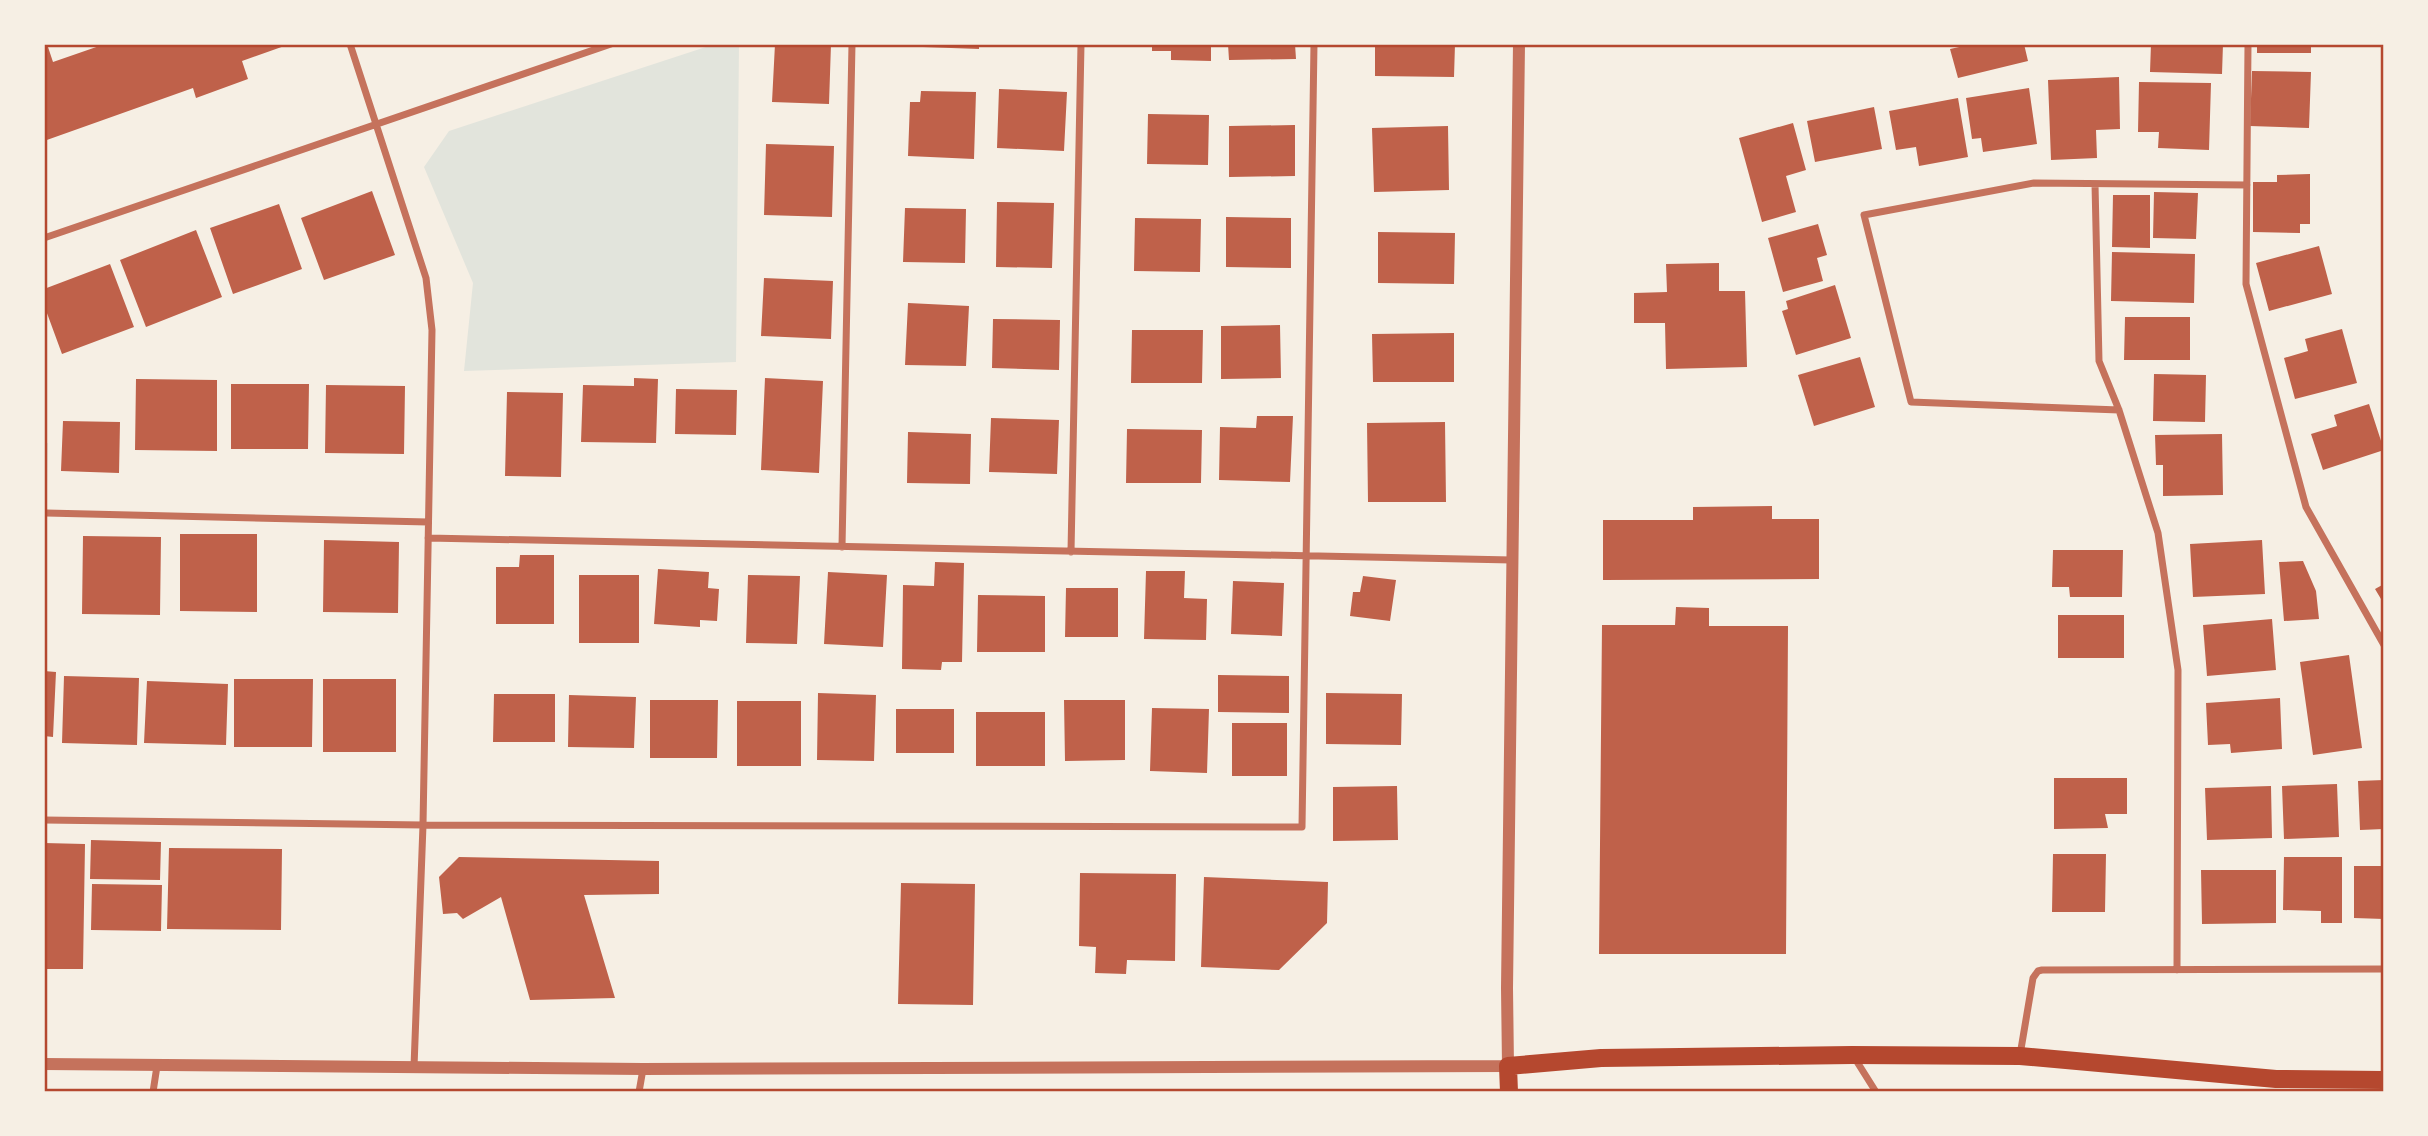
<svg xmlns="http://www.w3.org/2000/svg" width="2428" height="1136" viewBox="0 0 2428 1136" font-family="'Roboto Condensed',sans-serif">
<rect width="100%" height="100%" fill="#f6efe4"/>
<path fill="#e2e4dc" d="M715,44h24l-3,318 -272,9 9,-88 -49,-116 25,-36z
M48,443l-4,176v-175z"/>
<path fill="#bf614a" d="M44,44h3l6,18 52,-18h185l-48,17 6,18 -52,19 -3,-10 -149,53z
M775,44h56l-2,60 -57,-2z
M923,44h56v5l-56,-2z
M1152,44h59v17l-40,-1v-9h-19z
M1228,44h67l1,15 -67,1z
M1375,44h80l-1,33 -79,-1z
M1973,44h51l4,17 -70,17 -8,-29z
M2151,44h72l-1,30 -72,-2z
M2257,44h54v9h-54z
M2252,71l59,1 -2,56 -59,-2z
M2119,77l1,52 -24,1 1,28 -46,2 -3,-80z
M2139,82l72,1 -2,67 -51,-2 1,-16h-21z
M2029,88l8,56 -54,8 -2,-14 -9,1 -6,-41z
M999,89l68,3 -3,59 -67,-3z
M921,91l55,1 -2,67 -66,-3 2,-54h10z
M1958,98l10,59 -49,9 -3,-19 -20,3 -7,-39z
M1874,107l8,42 -67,13 -8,-41z
M1148,114l61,1 -1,50 -61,-1z
M1793,123l13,47 -20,6 10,36 -34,10 -23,-84z
M1295,125v51l-66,1v-51z
M1448,126l1,64 -75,2 -2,-64z
M766,144l68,2 -2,71 -68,-2z
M2310,174v50h-10v9l-47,-1v-50h24v-7z
M372,191l23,64 -71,25 -23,-62z
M2154,192l44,1 -2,46 -43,-1z
M2113,195h37v53l-38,-1z
M997,202l57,1 -2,65 -56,-1z
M279,204l23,65 -69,25 -23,-66z
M905,208l61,1 -1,54 -62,-1z
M1226,217l65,1v50l-65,-1z
M1135,218l66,1 -1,53 -66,-1z
M1818,224l9,31 -10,3 6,23 -40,11 -15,-54z
M196,230l26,67 -76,30 -26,-67z
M1378,232l77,1 -1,51 -76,-1z
M2319,246l13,48 -63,17 -13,-48z
M2112,252l83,2 -1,49 -83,-2z
M1719,263v28h26l2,76 -81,2 -1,-46h-31v-30l33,-1 -1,-28z
M110,264l24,63 -72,27 -18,-49v-16z
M764,278l69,3 -2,58 -70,-3z
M1835,285l16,53 -55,17 -14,-44 6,-2 -2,-8z
M908,303l61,3 -3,60 -61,-1z
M2125,317h65v43h-66z
M993,319l67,1 -1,50 -67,-2z
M1280,325l1,53 -60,1v-53z
M2342,329l15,54 -62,16 -11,-41 24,-7 -3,-12z
M1132,330h71l-1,53h-71z
M1454,333v49h-81l-1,-48z
M1860,357l15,50 -61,19 -16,-51z
M2154,374l52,1 -1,47 -52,-1z
M634,378l24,1 -2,64 -75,-1 2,-57 51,1z
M765,378l58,3 -4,92 -58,-3z
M136,379l81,1v71l-82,-1z
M231,384h78l-1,65h-77z
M326,385l79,1 -1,68 -79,-1z
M676,389l61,1 -1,45 -61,-1z
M507,392l56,1 -2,84 -56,-1z
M2369,404l15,46 -61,20 -12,-36 26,-8 -3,-11z
M1257,416h36l-3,66 -71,-2 1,-53 36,1z
M991,418l68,2 -2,54 -68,-2z
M63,421l57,1 -1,51 -58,-2z
M1445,422l1,80h-78l-1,-79z
M1127,429l75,1 -1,53h-75z
M908,432l63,2 -1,50 -63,-1z
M2222,434l1,61 -60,1v-31h-7l-1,-30z
M1772,506v13h47v60l-216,1v-60h90v-13z
M180,534h77v78l-77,-1z
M83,536l78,1 -1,78 -78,-1z
M324,540l75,2 -1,71 -75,-1z
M2262,540l3,54 -72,3 -3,-53z
M2053,550h70l-1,47h-52l-1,-10h-17z
M520,555h34v69h-58v-57h23z
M2303,561l13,30 3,28 -35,2 -5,-59z
M935,562l29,1 -2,99h-20l-1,8 -39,-1 1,-84 31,1z
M658,569l51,3 -1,16 11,1 -2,32 -17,-1v7l-46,-3z
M1146,571h39l-1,27 23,1 -1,41 -62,-1z
M828,572l59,3 -4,72 -59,-3z
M579,575h60v68h-60z
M748,575l52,1 -3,68 -51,-1z
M1363,576l33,4 -6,41 -40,-5 3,-24h7z
M1233,581l51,2 -2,53 -51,-2z
M2384,584v20l-9,-15z
M1066,588h52v49h-53z
M978,595l67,1v56h-68z
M1676,607l33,1v18h79l-2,328h-187l3,-329h73z
M2058,615h66v43h-66z
M2272,619l4,51 -69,6 -4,-51z
M2349,655l13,93 -49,7 -13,-93z
M44,671l12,1 -3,65 -9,-1z
M1218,675l71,1v37l-71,-1z
M64,676l75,2 -2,67 -75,-2z
M234,679h79l-1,68h-78z
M323,679h73v73h-73z
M147,681l81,3 -2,61 -82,-2z
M818,693l58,2 -2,66 -57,-1z
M1326,693l76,1 -1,51 -75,-1z
M494,694h61v48h-62z
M569,695l67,2 -2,51 -66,-1z
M2280,698l2,51 -51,4 -1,-9 -22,1 -2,-42z
M650,700h68l-1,58h-67z
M1064,700h61v60l-60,1z
M737,701h64v65h-64z
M1152,708l57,1 -2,64 -57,-2z
M896,709h58v44h-58z
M976,712h69v54h-69z
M1232,723h55v53h-55z
M2054,778h73v36h-22l3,14 -54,1z
M2384,780v49l-24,1 -2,-49z
M2337,784l2,53 -55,2 -2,-53z
M1397,786l1,54 -65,1v-54z
M2271,786l1,52 -65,2 -2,-52z
M91,840l70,2 -1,38 -70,-1z
M44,843l41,1 -2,125h-39z
M169,848l113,1 -1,81 -114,-1z
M2053,854h53l-1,58h-53z
M459,857l200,4v33l-75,1 31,103 -85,2 -29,-103 -38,22 -6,-6 -14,1 -4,-37z
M2284,857h58v66h-21v-12l-38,-1z
M2354,866h30v53l-30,-1z
M2201,870h75v53l-74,1z
M1080,873l96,1 -1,87 -48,-1 -1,14 -31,-1 1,-26 -17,-1z
M1204,877l124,5 -1,41 -48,47 -78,-3z
M901,883l74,1 -2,121 -75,-1z
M92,884l70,1 -1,46 -70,-1z"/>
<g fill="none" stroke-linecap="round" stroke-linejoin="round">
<path stroke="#c5725c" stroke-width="7" d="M350,44l76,234 6,52 -9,495 -9,242
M2248,44l-2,240 60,223 78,138
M2095,184l4,177 20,49 39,123 20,137 -1,300
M44,238l567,-194
M2119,410l-208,-8 -47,-187 170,-32 213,2
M46,513l382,9
M428,538l1084,22
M842,547l10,-503
M1071,552l10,-508
M44,820l379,5 879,2 12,-783
M2020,1055l13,-77 5,-7 4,-1 342,-1
M1854,1057l22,35
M153,1092l4,-26
M639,1092l4,-23"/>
<path stroke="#c5725c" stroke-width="12" d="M44,1064l599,5 865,-3 -1,-78 12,-944"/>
<path stroke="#b5482f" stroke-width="18" d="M1509,1092l-1,-26 93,-8 251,-3 168,1 256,23 108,1"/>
</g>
<rect width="2428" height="1136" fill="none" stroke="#f6efe4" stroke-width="91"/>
<rect x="46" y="46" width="2336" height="1044" fill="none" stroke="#b5482f" stroke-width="2.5"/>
</svg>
